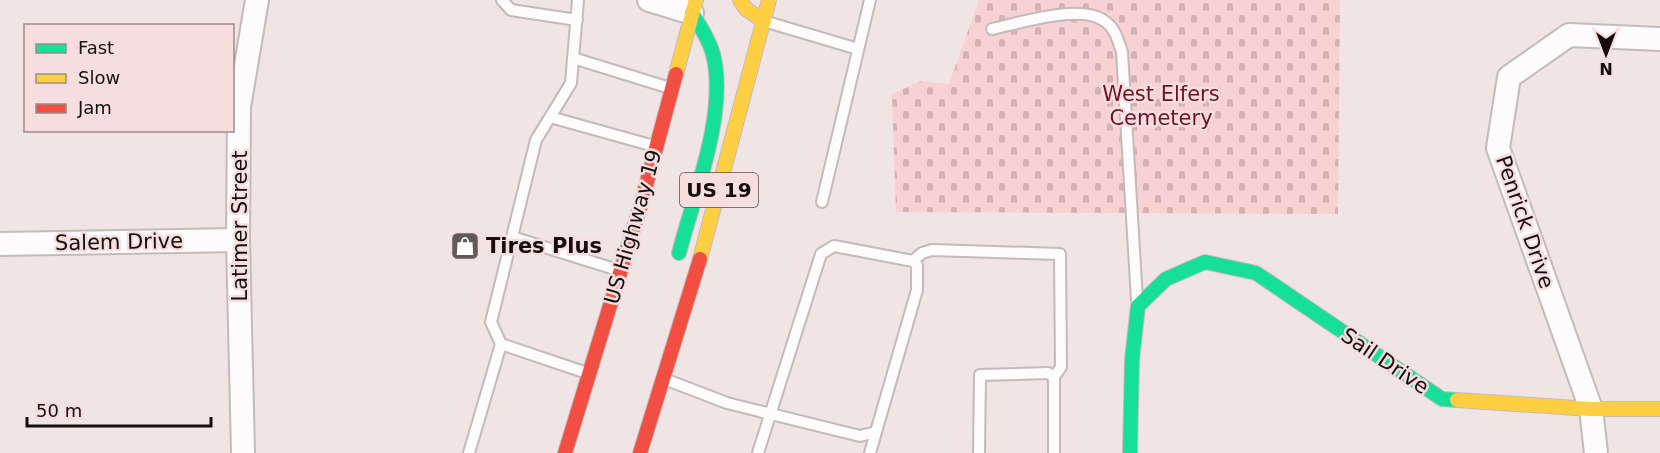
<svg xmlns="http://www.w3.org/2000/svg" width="1660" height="453" viewBox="0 0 1660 453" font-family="'DejaVu Sans',sans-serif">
<defs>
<pattern id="cemetery-stones" width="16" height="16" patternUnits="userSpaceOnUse" patternTransform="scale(1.5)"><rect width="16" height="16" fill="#f8d1d2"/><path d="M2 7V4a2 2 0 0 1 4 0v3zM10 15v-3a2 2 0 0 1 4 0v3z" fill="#d4b2b3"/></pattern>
</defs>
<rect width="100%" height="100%" fill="#f0e4e4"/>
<path fill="url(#cemetery-stones)" d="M979,0h361l-2,214 -442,-2 -4,-118 29,-13 28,3z"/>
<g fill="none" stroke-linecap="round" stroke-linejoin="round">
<g stroke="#c3baba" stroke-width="14">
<path id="lane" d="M502,0l9,10 66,10
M578,0l-7,83 -35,57 -45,182 10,22 86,29
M767,22l91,27
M992,29c28,-6 86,-25 111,-9 12,7 15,20 19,32l15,248
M573,58l97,30
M550,117l104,29
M822,202l48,-202
M512,237l106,33
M913,261l9,-8 10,-3 128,4 1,113 -7,10
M667,380l60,23 28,7 105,26 16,-4 41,-142v-25l-4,-4 -79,-15 -13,8 -63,199
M469,453l32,-109
M870,453l6,-21
M979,453l1,-78 68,-2 6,4v76"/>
</g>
<g stroke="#c3baba" stroke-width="26">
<path id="street" d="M649,0l43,13
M0,244l238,-4
M243,453l-5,-213 1,-133 18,-107
M1596,453l-5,-44 -93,-261 11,-71 60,-42 91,4"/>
</g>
<g stroke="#c3baba" stroke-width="16">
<path id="fast" d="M679,253c15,-58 49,-140 34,-199 -4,-15 -13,-28 -21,-41
M1130,453l2,-93 6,-54 28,-27 39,-17 51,11 186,126 15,1"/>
</g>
<g stroke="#c3baba" stroke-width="16">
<path id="slow" d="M740,0l6,9 18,12
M676,74l20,-74
M700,259l69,-259
M1457,400l134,9h69"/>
</g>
<g stroke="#c3baba" stroke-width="16">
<path id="jam" d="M565,453l76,-249 35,-130
M640,453l60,-194"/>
</g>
<use href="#lane" stroke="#fdfbfb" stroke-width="10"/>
<use href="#street" stroke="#fdfbfb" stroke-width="22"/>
<use href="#fast" stroke="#16e098" stroke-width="14"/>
<use href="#slow" stroke="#ffcf43" stroke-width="14"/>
<use href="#jam" stroke="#f24e42" stroke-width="14"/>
</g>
<defs>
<g id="shop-square" transform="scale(1.5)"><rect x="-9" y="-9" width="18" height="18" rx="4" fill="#625959" stroke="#f6dedf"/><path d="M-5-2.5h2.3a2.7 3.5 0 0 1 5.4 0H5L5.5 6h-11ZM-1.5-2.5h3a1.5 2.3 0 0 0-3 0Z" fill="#fff"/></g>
</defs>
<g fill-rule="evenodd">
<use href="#shop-square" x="465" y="246"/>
</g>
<g text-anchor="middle" stroke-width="5" stroke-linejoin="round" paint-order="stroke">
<rect fill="#f6dedf" stroke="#594c4d" stroke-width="1.5" x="680" y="173" width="78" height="34" rx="4.5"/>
<g font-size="20" font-weight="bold" fill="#160e0e">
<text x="719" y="197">US 19</text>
</g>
<g font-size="21" fill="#711126" stroke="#f6dedf">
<text x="1161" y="101">West Elfers<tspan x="1161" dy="24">Cemetery</tspan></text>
</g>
<g font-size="21" fill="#160e0e" stroke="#f6dedf">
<text transform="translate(1525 222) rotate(71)" y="7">Penrick Drive</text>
<text transform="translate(240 226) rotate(-90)" y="7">Latimer Street</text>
<text transform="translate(633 227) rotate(-74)" y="7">US Highway 19</text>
<text transform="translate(119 242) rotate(-1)" y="7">Salem Drive</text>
<text transform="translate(1385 361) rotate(34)" y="7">Sail Drive</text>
</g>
<g font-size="21" font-weight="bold" fill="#160e0e" stroke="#f6dedf" text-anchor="start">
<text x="486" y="253">Tires Plus</text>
</g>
</g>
<rect x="24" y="24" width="210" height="108" fill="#f6dedf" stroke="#9c8b8b" stroke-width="1.5"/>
<rect x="36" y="44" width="30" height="9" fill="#16e098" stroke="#9c8b8b" stroke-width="1.5"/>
<text x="78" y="54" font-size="18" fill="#160e0e">Fast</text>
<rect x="36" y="74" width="30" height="9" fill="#ffcf43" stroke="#9c8b8b" stroke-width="1.5"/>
<text x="78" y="84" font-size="18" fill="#160e0e">Slow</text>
<rect x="36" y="104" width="30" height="9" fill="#f24e42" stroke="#9c8b8b" stroke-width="1.5"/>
<text x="78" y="114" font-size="18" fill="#160e0e">Jam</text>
<g transform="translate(1606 54) rotate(180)" stroke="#f6dedf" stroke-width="4.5" paint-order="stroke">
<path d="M0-4.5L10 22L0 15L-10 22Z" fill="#160e0e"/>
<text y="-9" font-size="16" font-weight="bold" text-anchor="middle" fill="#160e0e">N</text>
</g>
<path d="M27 417v9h184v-9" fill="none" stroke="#160e0e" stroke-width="3"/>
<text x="36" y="417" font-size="18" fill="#160e0e" stroke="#f6dedf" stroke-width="4.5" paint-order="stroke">50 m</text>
</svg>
